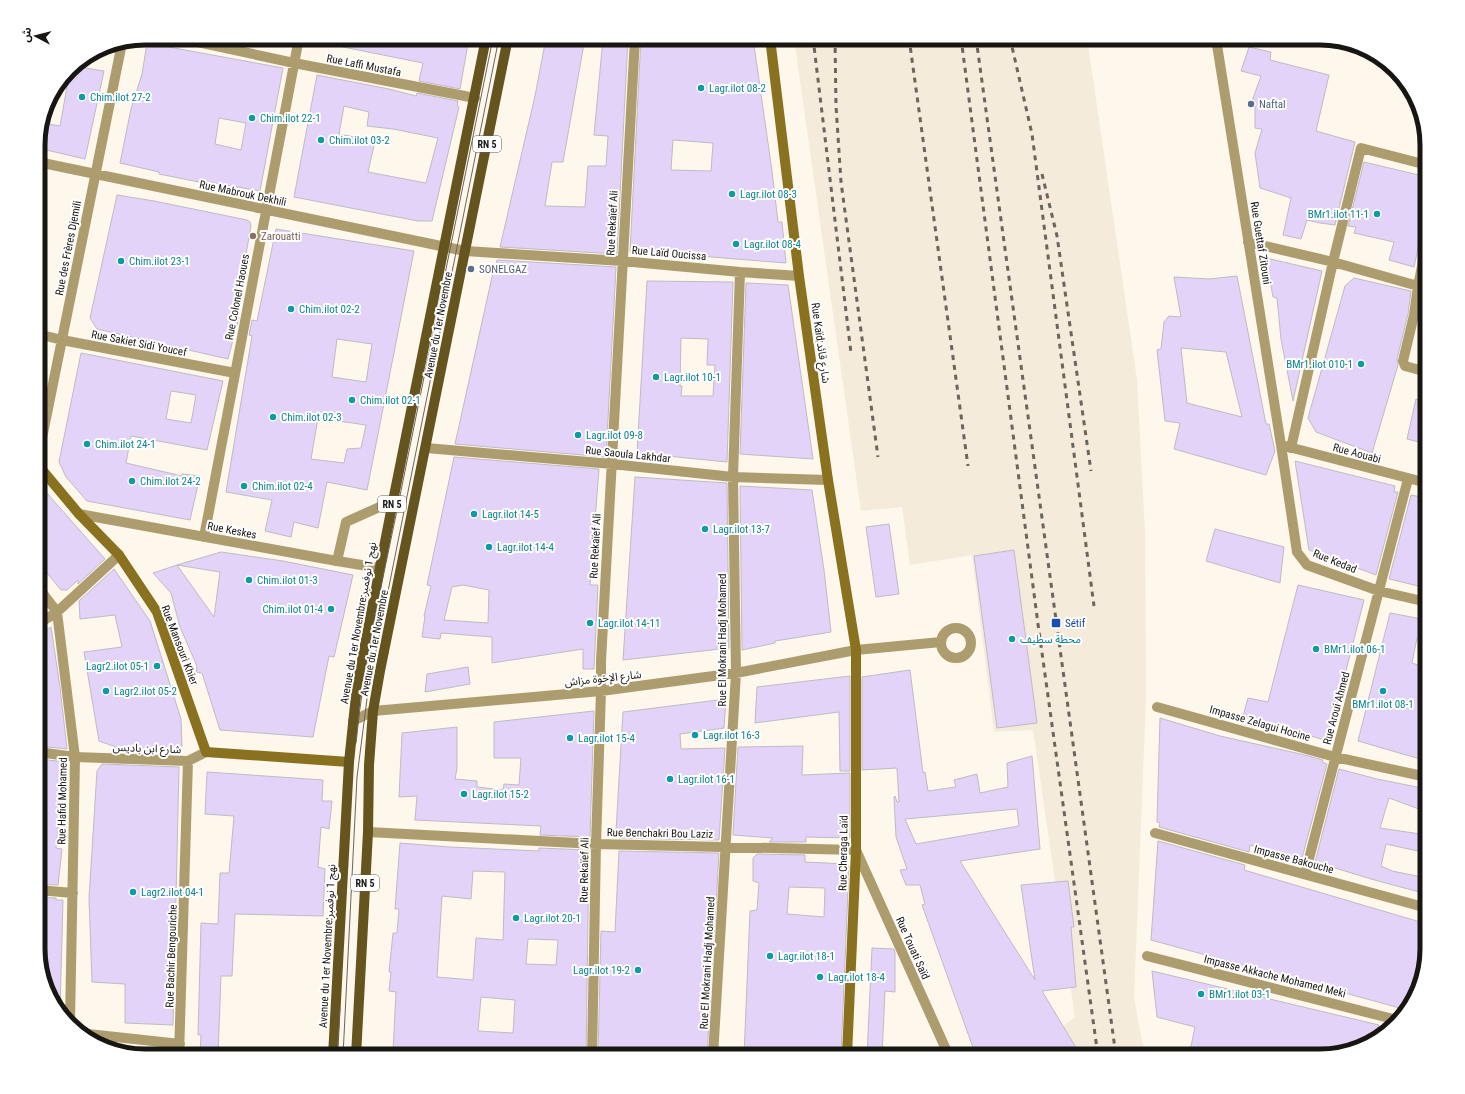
<svg xmlns="http://www.w3.org/2000/svg" width="1465" height="1094" viewBox="0 0 1465 1094" font-family="'Roboto Condensed','Noto Sans Arabic',sans-serif">
<rect width="100%" height="100%" fill="#fdf7ec"/>
<path fill="#f4ebda" d="M794,38h293l50,342 8,153 1,165 -12,300 11,58h-80l-6,-27 16,-12 -42,-287 -39,2 -22,-177 -62,10 -8,-58 -41,4z"/>
<path fill="#e3d3f8" stroke="#bfbbc5" fill-rule="evenodd" d="M329,38h140l-9,51 -41,-8 4,-18 -95,-19z
M546,38h39l-22,124h-11l-7,44 40,1 3,-41h18l2,-30 -14,-1 9,-97h25l-11,216 -117,-7 35,-151z
M641,38h112l19,133 6,51h4l4,41 -99,-8 -27,-1v2l-30,-4zM673,140l40,3 -2,28 -40,-1z
M147,43l136,25 -23,123 -51,-9v2l-50,-10v-2l-39,-9 11,-54 11,-35zM219,118l27,5 -5,27 -26,-6z
M1249,47l22,5 -1,8 59,15 -13,56 39,11 -20,83 -15,-2 -13,-3 -6,19 -18,-4 8,-37 -31,-10 -5,-35 7,-24 -7,-1v-23l-4,-1 10,-28 -20,-5z
M73,66l31,5 -19,88 -47,-11v-10l4,-15 18,3 10,-56z
M317,75l72,14 27,7 1,-3 41,8 -1,5 2,1 -27,114h-14l-124,-24zM344,106l25,6 -2,14 26,3 45,9 -12,45 -58,-11 7,-31 -36,-7z
M1364,162l63,15v30l-13,60 -25,-7 5,-18 -40,-9 2,-6 -8,-1z
M117,195l37,6 93,19 3,2 1,4 -16,90 4,1 -11,42 -131,-30 -7,-11z
M276,229l138,22 -47,239 -40,-8 -9,46 -24,-6 -3,15 -26,-6 7,-31 -46,-8 26,-156 -3,-1 3,-15 5,1zM337,339l35,5 -6,38 -34,-5zM318,418l48,7 -5,23 -14,1 -3,14 -33,-4z
M1266,258l56,13 -29,130 -12,-62 -4,-41 -4,-1z
M497,260l119,7 -10,190 -151,-13 39,-176h1z
M1237,276l29,148h3l6,27 -9,24 -92,-26 6,-26 -15,-2 -8,-71 4,-1 3,-27 5,-6 12,1 -7,-40 35,2zM1181,348l45,4 16,65 -55,-14z
M1354,278l57,13 -3,23 -11,45 1,6 -26,88 -56,-21 -8,-14 37,-132z
M647,281l86,1 -6,180 -90,-9zM681,338l27,1 -1,26h8l-2,31h-32l1,-10h-2z
M746,283l42,2 25,174 -73,-5z
M81,353l142,28 -16,69 -76,-14 -5,27 56,13v-2l18,2 -10,44 -103,-19 -21,-24 -7,-15zM171,391l25,4 -5,28 -25,-4z
M1416,399l11,3v42l-20,-5z
M454,457l145,12 -9,116h8l-4,84h-11v-20l-91,14v-26l-51,-4 -1,6 -18,-2 3,-21h-1l7,-30 -4,-1zM463,585l26,5 -1,33 -44,-3 8,-33z
M1295,461l100,25 -1,6h4l-22,83 -67,-25z
M635,477l92,6 2,165 -106,12z
M38,483l67,76 -27,25v-4l-11,10h-6l-23,-28z
M740,486l72,4 12,80 7,62 -56,9v2l-33,7z
M1411,495l16,3v90l-38,-9z
M889,524l10,70 -23,3 -10,-70z
M1215,529l69,18 -4,36 -74,-22z
M1014,550l23,173 -40,5 -23,-172z
M221,552l62,9 70,14 -19,82 -5,-1 -16,81 -93,-7 -18,-57 -6,-1 1,-6 -17,-39 -9,-34 -18,-20 24,-8 37,52 6,-45 -43,-7z
M114,569l36,52 31,98 1,27h-3v8l-66,-2 3,-5 -17,-6 -15,-89 38,-5 -7,-32 -35,4 -1,-18z
M1298,585l66,15 -36,141 -85,-25 5,-18 20,4z
M1390,613l37,7v20l-10,-2 -5,25 15,5v93l-69,-20z
M51,627l9,60 7,62 -29,-3v-30h3l-3,-34v-46z
M468,667l2,17 -45,8 2,-18z
M910,670l13,103 2,-1 3,19 28,-4 -2,-7 23,-6 3,19 28,-6 -1,-24 25,-7 8,93 -80,12 75,119 -14,-95 47,-4 6,46h-3l5,60 -34,4 39,65h-105l-54,-151 3,-1 -5,-19h-14l-6,-15 7,-1 -11,-32 -2,-40 1,-1 2,6h2l-2,-34 -35,2v-93zM1017,809l2,17 -103,18 -11,-25z
M850,676v95h-10l-1,-59 -84,11 2,-36z
M726,699l-2,29 -44,6 1,15 44,-1 -6,92 -100,-2 1,-7h-4l7,-119z
M594,711l-4,126 -50,-2 1,-9 -126,-6 2,-24 -18,1 3,-64 55,-6v41l-2,11 22,2v6l26,3 1,-6 15,1 2,-27h-27v-36z
M1160,718l60,18 85,19 18,5 -1,2 5,2 -26,98 -51,-17 -1,7 -90,-25 1,-4 -3,-1z
M803,746l-1,29 48,-2v65l-44,-1v5h-37l4,-4 -40,-3 5,-88z
M38,759l29,3 -1,58h-7l-3,28 6,1 -4,36 -20,-1z
M102,764l77,3 -6,258 -48,-2v-39l-33,-2 -3,-84 8,-127z
M1339,769l38,10 50,10v23l-38,-14 -9,30 47,7v18l-41,-9 -5,22 11,5 35,7v16l-49,-13 -63,-19z
M207,772l116,8 -1,21h10l-3,28 -8,-2 -3,40 7,2 -2,47 -88,-2 -3,62h-11l-3,80h-18l1,-21h-3l3,-112 17,1 2,-51h9l5,-57 -29,-2z
M1158,841l87,24 -1,5 183,54v23l-15,54 -5,9 -256,-70z
M400,843l50,4 89,4v-3l50,2 -3,206 -56,-3 -1,3h-34l-79,-6 -1,3 -22,-1 3,-60 -7,-1 2,-19h-2l4,-39h4l2,-24h-4zM473,871l32,1 -2,68 -27,-2 -3,42 -36,-3 5,-81 29,3zM528,939l30,1 -2,25 -30,-1zM481,997l34,3 -2,33 -35,-2z
M619,851l100,2 -12,203h-109l3,-125 14,1z
M757,854l48,1v7l42,2 2,2 -8,190h-97l6,-145 7,-1 2,-27 -6,-2v-23zM789,887l36,1 -1,29 -37,-3z
M38,897l18,1v2h7l-3,110 -11,-14 -11,-41z
M872,948l22,1 1,4v39l-10,-1 -3,65h-15z
M1152,971l227,54 -5,14 -7,6 -47,11h-131l6,-29 -38,-10z"/>
<g fill="none" stroke-linecap="round" stroke-linejoin="round">
<path stroke="#ad9d6e" stroke-width="10" d="M337,561l9,-39 47,-21"/>
<path stroke="#ad9d6e" stroke-width="10" d="M179,38l115,25 181,35
M1217,45l64,400 16,107 10,13 72,26 48,11
M38,162l427,89 157,10 118,11 59,4
M1248,242l85,20 85,24 9,-44
M1418,286l-4,29 -11,46 2,5 22,6
M38,334l24,6 173,33
M1285,446l142,37
M426,448l186,16 121,13 95,3
M1291,448l42,-186 28,-114 66,17
M38,458l84,-415
M79,514l258,47 43,7
M204,537l95,-499
M38,587l19,25 18,145 -5,265
M38,624l19,-12 62,-57
M941 643a15 15 0 1 1 30 0a15 15 0 1 1-30 0Z
M1157,707l178,50 92,20
M353,721l20,-10 228,-20 135,-18 120,-23 85,-8
M38,752l37,5 113,4 18,-9
M368,832l228,12 260,6 93,206
M1155,833l272,75
M1305,874l103,-395
M38,890l35,3
M1147,956l250,64
M79,1033l101,11
M179,1056l9,-295
M592,1056l4,-212 5,-153v-30l34,-623
M713,1056l23,-383 -3,-196 7,-205"/>
<path stroke="#89711f" stroke-width="10" d="M770,38l29,238 29,204 28,170v200l-9,206
M38,465l41,49 40,41 38,57 49,140 143,10"/>
<path stroke="#65541d" stroke-width="10" d="M333,1056l16,-294 8,-76 36,-185 93,-463
M356,1056l12,-224 1,-67 4,-54 7,-40 128,-633"/>
<path stroke="#69665f" stroke-width="1" d="M356,743c9,-94 32,-185 50,-277 29,-143 58,-285 87,-428
M337,1056l3,-48
M343,1056l14,-279 11,-86 131,-653"/>
<path stroke="#69665f" stroke-width="3" stroke-dasharray="5 5" stroke-linecap="butt" d="M813,38l38,315
M835,38l1,68 5,76 37,275
M909,38l59,428
M961,38l77,586 60,432
M976,38l140,1018
M1010,38l22,96 62,472
M1042,174l15,62 34,235"/>
</g>
<g fill="#0f9aa8" stroke="#fff" stroke-width="1.5">
<circle cx="701" cy="88" r="4"/>
<circle cx="82" cy="97" r="4"/>
<circle cx="252" cy="118" r="4"/>
<circle cx="321" cy="140" r="4"/>
<circle cx="732" cy="194" r="4"/>
<circle cx="1377" cy="214" r="4"/>
<circle cx="736" cy="244" r="4"/>
<circle cx="121" cy="261" r="4"/>
<circle cx="291" cy="309" r="4"/>
<circle cx="1361" cy="364" r="4"/>
<circle cx="656" cy="377" r="4"/>
<circle cx="352" cy="400" r="4"/>
<circle cx="273" cy="417" r="4"/>
<circle cx="578" cy="435" r="4"/>
<circle cx="87" cy="444" r="4"/>
<circle cx="132" cy="481" r="4"/>
<circle cx="244" cy="486" r="4"/>
<circle cx="474" cy="514" r="4"/>
<circle cx="705" cy="529" r="4"/>
<circle cx="489" cy="547" r="4"/>
<circle cx="249" cy="580" r="4"/>
<circle cx="331" cy="609" r="4"/>
<circle cx="590" cy="623" r="4"/>
<circle cx="1012" cy="639" r="4"/>
<circle cx="1316" cy="649" r="4"/>
<circle cx="157" cy="666" r="4"/>
<circle cx="106" cy="691" r="4"/>
<circle cx="1383" cy="691" r="4"/>
<circle cx="695" cy="735" r="4"/>
<circle cx="570" cy="738" r="4"/>
<circle cx="670" cy="779" r="4"/>
<circle cx="464" cy="794" r="4"/>
<circle cx="133" cy="892" r="4"/>
<circle cx="516" cy="918" r="4"/>
<circle cx="770" cy="956" r="4"/>
<circle cx="638" cy="970" r="4"/>
<circle cx="820" cy="977" r="4"/>
<circle cx="1201" cy="994" r="4"/>
</g>
<g fill="#5c6f8a" stroke="#fff" stroke-width="1.5">
<circle cx="1251" cy="104" r="4"/>
<circle cx="471" cy="269" r="4"/>
</g>
<circle fill="#8d6e63" stroke="#fff" stroke-width="1.5" cx="253" cy="236" r="4"/>
<rect fill="#1a4fb4" stroke="#fff" stroke-width="1.5" x="1051" y="618" width="10" height="10" rx="2"/>
<g text-anchor="middle" stroke-width="4" stroke-linejoin="round" paint-order="stroke">
<g fill="#fff" stroke="#5d5c59" stroke-width="1">
<rect x="473" y="136" width="28" height="16" rx="3"/>
<rect x="378" y="496" width="28" height="16" rx="3"/>
<rect x="351" y="875" width="28" height="16" rx="3"/>
</g>
<g font-size="10" font-weight="bold" fill="#181612">
<text x="487" y="148">RN 5</text>
<text x="392" y="508">RN 5</text>
<text x="365" y="887">RN 5</text>
</g>
<g font-size="11" fill="#181612" stroke="#fff">
<text transform="translate(364 65) rotate(11)" y="4">Rue Laffi Mustafa</text>
<text transform="translate(243 193) rotate(12)" y="4">Rue Mabrouk Dekhili</text>
<text transform="translate(612 223) rotate(-87)" y="4">Rue Rekaïef Ali</text>
<text transform="translate(1261 243) rotate(81)" y="4">Rue Guettaf Zitouni</text>
<text transform="translate(68 248) rotate(-79)" y="4">Rue des Frères Djemili</text>
<text transform="translate(669 253) rotate(5)" y="4">Rue Laïd Oucissa</text>
<text transform="translate(237 297) rotate(-79)" y="4">Rue Colonel Haoues</text>
<text transform="translate(438 325) rotate(-79)" y="4">Avenue du 1er Novembre</text>
<text transform="translate(139 343) rotate(11)" y="4">Rue Sakiet Sidi Youcef</text>
<text transform="translate(821 343) rotate(82)" y="4">Rue Kaïd;شارع قائد</text>
<text transform="translate(1357 453) rotate(15)" y="4">Rue Aouabi</text>
<text transform="translate(628 454) rotate(6)" y="4">Rue Saoula Lakhdar</text>
<text transform="translate(232 530) rotate(11)" y="4">Rue Keskes</text>
<text transform="translate(595 546) rotate(-87)" y="4">Rue Rekaïef Ali</text>
<text transform="translate(1335 561) rotate(22)" y="4">Rue Kedad</text>
<text transform="translate(358 623) rotate(-80)" y="4">Avenue du 1er Novembre;نهج 1 نوفمبر</text>
<text transform="translate(722 640) rotate(-90)" y="4">Rue El Mokrani Hadj Mohamed</text>
<text transform="translate(374 643) rotate(-79)" y="4">Avenue du 1er Novembre</text>
<text transform="translate(180 645) rotate(69)" y="4">Rue Mansouri Khier</text>
<text transform="translate(603 678) rotate(-6)" y="4">شارع الإخوة مزاش</text>
<text transform="translate(1336 708) rotate(-75)" y="4">Rue Aroui Ahmed</text>
<text transform="translate(1260 723) rotate(16)" y="4">Impasse Zelagui Hocine</text>
<text transform="translate(147 748) rotate(2)" y="4">شارع ابن باديس</text>
<text transform="translate(62 801) rotate(-89)" y="4">Rue Hafid Mohamed</text>
<text transform="translate(660 833) rotate(1)" y="4">Rue Benchakri Bou Laziz</text>
<text transform="translate(843 853) rotate(-89)" y="4">Rue Cheraga Laïd</text>
<text transform="translate(1294 859) rotate(15)" y="4">Impasse Bakouche</text>
<text transform="translate(584 870) rotate(-89)" y="4">Rue Rekaïef Ali</text>
<text transform="translate(327 946) rotate(-87)" y="4">Avenue du 1er Novembre;نهج 1 نوفمبر</text>
<text transform="translate(913 948) rotate(66)" y="4">Rue Touati Saïd</text>
<text transform="translate(171 956) rotate(-88)" y="4">Rue Bachir Bengouriche</text>
<text transform="translate(707 963) rotate(-87)" y="4">Rue El Mokrani Hadj Mohamed</text>
<text transform="translate(1275 976) rotate(14)" y="4">Impasse Akkache Mohamed Meki</text>
</g>
<g font-size="11" fill="#0d838f" stroke="#fff" text-anchor="start">
<text x="709" y="92">Lagr.ilot 08-2</text>
<text x="90" y="101">Chim.ilot 27-2</text>
<text x="260" y="122">Chim.ilot 22-1</text>
<text x="329" y="144">Chim.ilot 03-2</text>
<text x="740" y="198">Lagr.ilot 08-3</text>
<text x="1369" y="218" text-anchor="end">BMr1.ilot 11-1</text>
<text x="744" y="248">Lagr.ilot 08-4</text>
<text x="129" y="265">Chim.ilot 23-1</text>
<text x="299" y="313">Chim.ilot 02-2</text>
<text x="1353" y="368" text-anchor="end">BMr1.ilot 010-1</text>
<text x="664" y="381">Lagr.ilot 10-1</text>
<text x="360" y="404">Chim.ilot 02-1</text>
<text x="281" y="421">Chim.ilot 02-3</text>
<text x="586" y="439">Lagr.ilot 09-8</text>
<text x="95" y="448">Chim.ilot 24-1</text>
<text x="140" y="485">Chim.ilot 24-2</text>
<text x="252" y="490">Chim.ilot 02-4</text>
<text x="482" y="518">Lagr.ilot 14-5</text>
<text x="713" y="533">Lagr.ilot 13-7</text>
<text x="497" y="551">Lagr.ilot 14-4</text>
<text x="257" y="584">Chim.ilot 01-3</text>
<text x="323" y="613" text-anchor="end">Chim.ilot 01-4</text>
<text x="598" y="627">Lagr.ilot 14-11</text>
<text x="1020" y="643">محطة سطيف</text>
<text x="1324" y="653">BMr1.ilot 06-1</text>
<text x="149" y="670" text-anchor="end">Lagr2.ilot 05-1</text>
<text x="114" y="695">Lagr2.ilot 05-2</text>
<text x="1383" y="708" text-anchor="middle">BMr1.ilot 08-1</text>
<text x="703" y="739">Lagr.ilot 16-3</text>
<text x="578" y="742">Lagr.ilot 15-4</text>
<text x="678" y="783">Lagr.ilot 16-1</text>
<text x="472" y="798">Lagr.ilot 15-2</text>
<text x="141" y="896">Lagr2.ilot 04-1</text>
<text x="524" y="922">Lagr.ilot 20-1</text>
<text x="778" y="960">Lagr.ilot 18-1</text>
<text x="630" y="974" text-anchor="end">Lagr.ilot 19-2</text>
<text x="828" y="981">Lagr.ilot 18-4</text>
<text x="1209" y="998">BMr1.ilot 03-1</text>
</g>
<g font-size="11" fill="#4e5e75" stroke="#fff" text-anchor="start">
<text x="1259" y="108">Naftal</text>
<text x="479" y="273">SONELGAZ</text>
</g>
<g font-size="11" fill="#785e54" stroke="#fff" text-anchor="start">
<text x="261" y="240">Zarouatti</text>
</g>
<g font-size="11" fill="#164399" stroke="#fff" text-anchor="start">
<text x="1065" y="627">Sétif</text>
</g>
</g>
<path d="M0 0H1465V1094H0ZM145 45H1320A100 100 0 0 1 1420 145V949A100 100 0 0 1 1320 1049H145A100 100 0 0 1 45 949V145A100 100 0 0 1 145 45Z" fill="#fff" fill-rule="evenodd"/>
<path fill="none" stroke="#181612" stroke-width="5" d="M145 45H1320A100 100 0 0 1 1420 145V949A100 100 0 0 1 1320 1049H145A100 100 0 0 1 45 949V145A100 100 0 0 1 145 45Z"/>
<g transform="translate(36 36) rotate(277)" stroke="#ffffff" stroke-width="3" paint-order="stroke">
<path d="M0-3L7 15L0 10L-7 15Z" fill="#181612"/>
<text y="-6" font-size="11" font-weight="bold" text-anchor="middle" fill="#181612">ش</text>
</g>
</svg>
